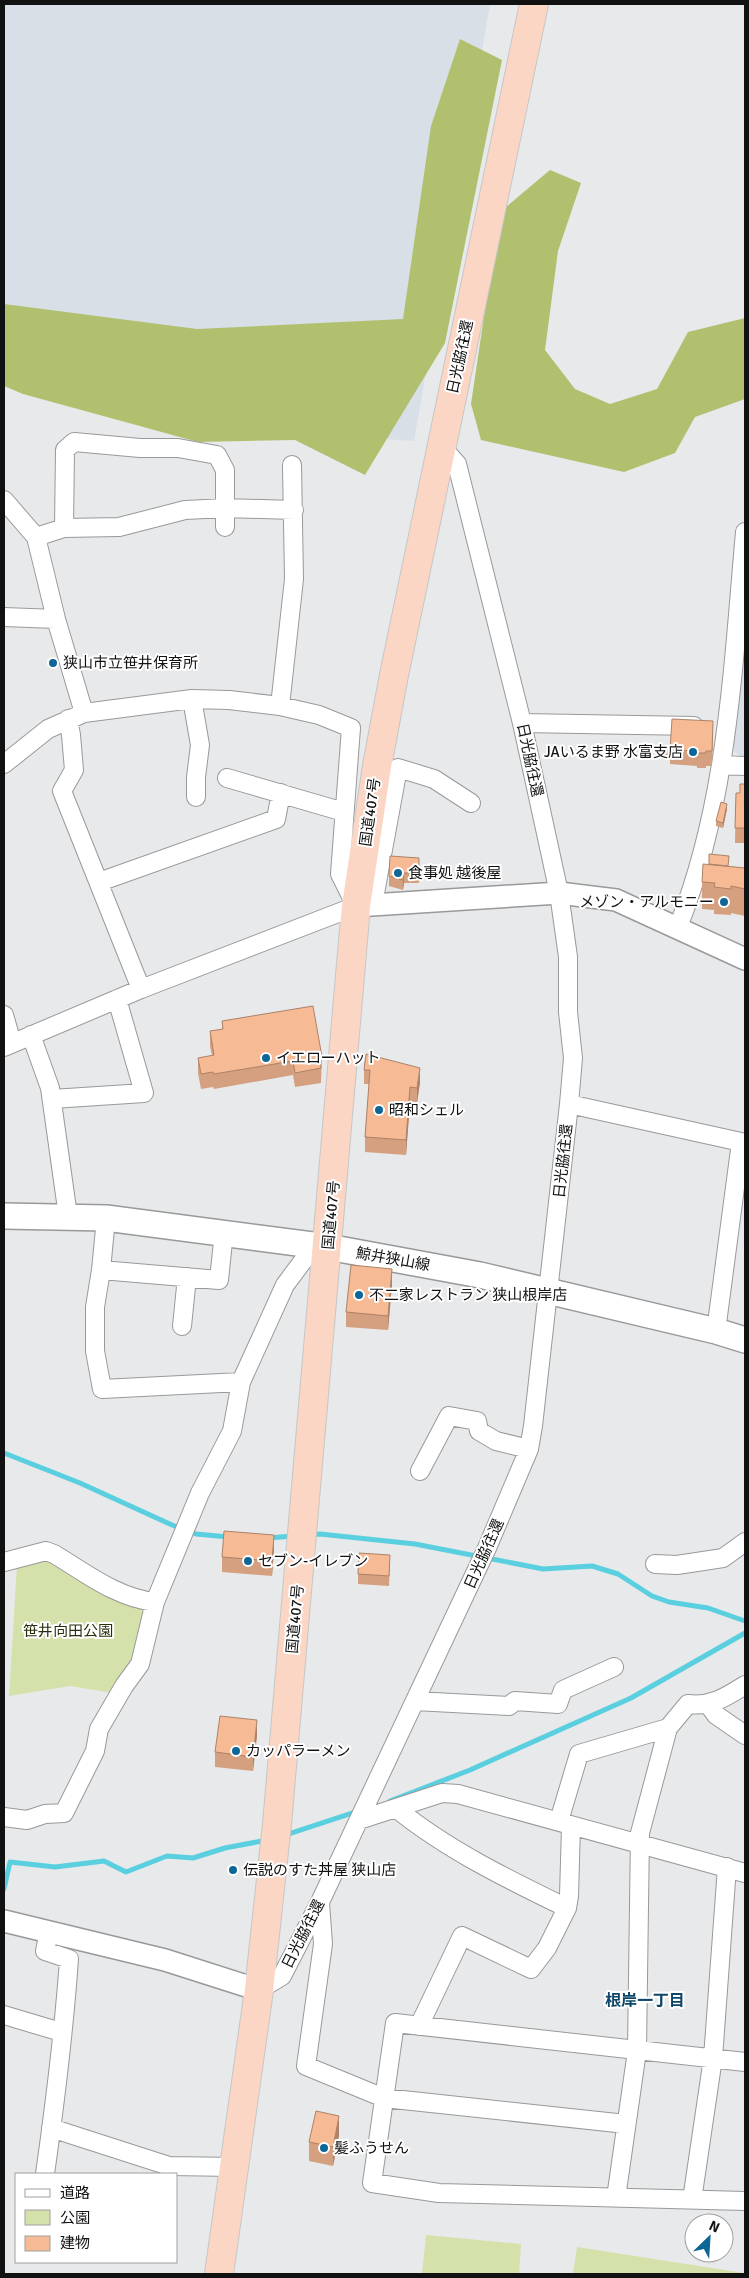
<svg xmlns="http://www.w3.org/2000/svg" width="749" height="2278" viewBox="0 0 749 2278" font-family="Signika,'Noto Sans JP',sans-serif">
<rect width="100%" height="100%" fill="#e8e9ea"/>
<path fill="#d8dfe6" d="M4,4h486l-76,437 -285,-20 -125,-50z
M745,628v133l-12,-11z"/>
<path fill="#d5e1ab" d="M51,1558l97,46 -13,57 -22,32 -43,-7 -61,10 8,-131z
M426,2235l95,9 -2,30h-97z
M577,2247l167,26v1h-171z"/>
<path fill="#b0c06f" d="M460,39l42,21 -57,283 -80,132 -70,-35 -97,2 -175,-48 -19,-8v-82l193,25 206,-10 28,-193z
M550,170l31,13 -23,68 -13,99 30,39 35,15 47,-15 31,-57 57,-14v81l-50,18 -20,36 -51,19 -143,-32 -10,-36 19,-128 16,-69z"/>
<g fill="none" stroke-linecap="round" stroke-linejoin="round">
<path stroke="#5acfdf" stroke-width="5" d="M4,1453l76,30 92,42 24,9 33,3
M310,1535l10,-1 95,10 128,25 49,-3 26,8 34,22 17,6 39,6 37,13
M268,1538l26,-2
M390,1801l80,-31 161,-72 114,-65
M285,1835l73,-24
M4,1889l6,-27 45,5 49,-6 22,11 41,-16 26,2 32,-10 42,-8"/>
<g stroke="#98999a" stroke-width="20">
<path id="minor" d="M4,500l32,37 20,82 28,94
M64,528l1,-78 9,-8 66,6h38l39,7 8,15v57
M36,537l28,-9 55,-1 66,-17 41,-2 68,2
M4,617l52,2
M192,699l8,46 -4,32v20
M280,706l14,-127 -2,-114
M68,719l3,16 3,35 -12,21 79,198
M522,723l172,3
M4,764l44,-35 36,-16 108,-14 37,1 51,6 39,9 32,13 -11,146 16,32 -215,83 -137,58
M722,765l23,1
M227,778l117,34
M99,882l177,-63 5,-26
M373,904l25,-136 36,11 37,24
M678,927c50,-125 55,-262 67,-395
M4,1015l8,28
M31,1035l19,53 18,128
M52,1099l92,-6 -27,-94
M569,1104l172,38 -25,189
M106,1218l-5,52 -6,37v44l7,38 139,-7
M101,1270l118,10 5,-48
M182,1326l5,-49
M420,1471l29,-55 28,5 2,10 17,10 33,8
M4,1562l42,-11 8,3c32,19 63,44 101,48
M655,1564l22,1 46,-7 22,-16
M415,1701l94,5 6,-5 43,3 5,-14 51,-23
M708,1704l8,11 29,20
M397,1809c49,40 112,71 170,99l2,-12 2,-70
M4,1817l23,3 18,-6 19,-1 31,-62 4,-22 25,-43 16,-22 15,-62 45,-109 32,-62 9,-49 44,-97 29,-39
M359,1820l83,-27 16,1 287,79
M559,1821l20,-67 89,-26 20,-24c23,3 38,-7 57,-19
M320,1903l3,41 -17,122 78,32 242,26
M259,1990l23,-14 38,-74 167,-354 42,-99 4,-23 36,-322 4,-46 -5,-46v-55l-9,-64 -37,-170 -65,-259 -16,-18
M4,2015l57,17
M419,2026l43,-90 69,33 16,-21 20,-40
M745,2062l-350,-39 -23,160 67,10 306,8
M51,2128l118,38 67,1
M45,2174c10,-71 19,-143 24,-215l-24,-8 4,-20
M616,2198l21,-147 3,-218 28,-105
M692,2200l21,-142 14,-191"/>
</g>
<g stroke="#98999a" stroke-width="24">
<path id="tertiary" d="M356,906l203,-13 57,7 129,59
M4,1921l161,39 94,30"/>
</g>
<g stroke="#98999a" stroke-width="28">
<path id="secondary" d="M4,1216l102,2 222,29 152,28 236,56 29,9"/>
</g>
<g stroke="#c6c6c6" stroke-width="30">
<path id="trunk" d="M219,2274l40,-284 18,-166 79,-918 21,-140 17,-91 140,-671"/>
</g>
<use href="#minor" stroke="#fff" stroke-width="18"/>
<use href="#tertiary" stroke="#fff" stroke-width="21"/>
<use href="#secondary" stroke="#fff" stroke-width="25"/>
<use href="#trunk" stroke="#fcd6c4" stroke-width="28"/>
</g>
<path fill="#d4a07f" d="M713,736l-1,30h-6v2h-9v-2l-27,-2v-14z
M662,745l7,1 -1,14 -6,-1z
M745,784v59h-10l1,-50h4z
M727,809l-4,19 -7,-2v-5z
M419,858v25h-15l-1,7 -14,-4v-10z
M709,864l36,4v48l-14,-3v2l-17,-1v-4l-12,-1v-27z
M222,1021l100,36 -1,26 -26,4 -2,-12 -79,14 -1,-2 -12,2 -3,-16v-15l14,-2 -2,-10v-15l12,-2z
M366,1054l54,28 -3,21 -7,-1 -4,53 -41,-3v-15l4,-53h-5v-14z
M392,1284l-4,46 -42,-3v-15z
M274,1549l-2,27 -50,-4v-15z
M390,1565l-1,21 -31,-2v-10z
M257,1735l-4,36 -38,-4v-15z
M339,2135l-6,31 -24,-5v-19z"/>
<path fill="#ac8268" d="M727,804v5l-4,19v-5z
M404,873v10l-1,7v-10z
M420,1068v14l-3,21v-15z
M410,1087v15l-4,53v-15z
M392,1269v15l-4,46v-14z
M274,1535v14l-2,27v-15z
M257,1720v15l-4,36v-14z
M339,2116v19l-6,31v-19z"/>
<path fill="#f6ba94" stroke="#ac8268" d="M672,719l41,2 -1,30h-6v2h-9v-2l-27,-1z
M662,745l7,1 -1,9 -6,-1z
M740,784h5v44h-10l1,-35h4z
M721,802l6,2 -4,19 -7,-2z
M709,854l20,2 -1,10 -19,-2z
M390,856l29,2v15h-15l-1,7 -14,-4z
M703,864l42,4v21l-14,-3v3l-17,-2 1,-4 -13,-1z
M313,1006l9,51h-2l1,11 -26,5 -2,-12 -79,13 -1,-2 -12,2 -3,-16 16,-3 -4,-24 13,-2 -1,-8z
M366,1054l54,14 -3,20 -7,-1 -4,53 -41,-3 5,-67h-6z
M351,1265l41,4 -4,47 -42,-4z
M224,1531l50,4 -2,26 -50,-4z
M359,1553l31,2 -1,21 -31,-2z
M220,1716l37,4 -4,37 -38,-5z
M316,2111l23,5 -6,31 -24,-5z"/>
<g fill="#0e6697" stroke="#fff" stroke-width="2">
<circle cx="53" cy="663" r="5"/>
<circle cx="693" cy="752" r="5"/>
<circle cx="398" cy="873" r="5"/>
<circle cx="724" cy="902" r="5"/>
<circle cx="266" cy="1058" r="5"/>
<circle cx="379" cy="1110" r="5"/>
<circle cx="359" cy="1295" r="5"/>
<circle cx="248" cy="1561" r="5"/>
<circle cx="236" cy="1751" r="5"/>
<circle cx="233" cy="1870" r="5"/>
<circle cx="324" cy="2148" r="5"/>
</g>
<g text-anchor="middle" stroke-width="4" stroke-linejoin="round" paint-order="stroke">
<g font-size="15" fill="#111" stroke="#fff">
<text transform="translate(460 357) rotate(-78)" y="5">日光脇往還</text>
<text transform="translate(530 760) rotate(78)" y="5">日光脇往還</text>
<text transform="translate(370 812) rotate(-82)" y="5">国道407号</text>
<text transform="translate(563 1161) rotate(-84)" y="5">日光脇往還</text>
<text transform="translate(331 1215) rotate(-85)" y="5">国道407号</text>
<text transform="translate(393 1259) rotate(10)" y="5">鯨井狭山線</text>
<text transform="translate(484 1554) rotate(-66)" y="5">日光脇往還</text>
<text transform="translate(295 1619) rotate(-85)" y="5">国道407号</text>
<text transform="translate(303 1934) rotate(-63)" y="5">日光脇往還</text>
</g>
<g font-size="15" fill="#111" stroke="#fff" text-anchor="start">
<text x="63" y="668">狭山市立笹井保育所</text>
<text x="683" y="757" text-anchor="end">JAいるま野 水富支店</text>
<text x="408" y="878">食事処 越後屋</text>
<text x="714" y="907" text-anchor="end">メゾン・アルモニー</text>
<text x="276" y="1063">イエローハット</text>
<text x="389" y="1115">昭和シェル</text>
<text x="369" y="1300">不二家レストラン 狭山根岸店</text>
<text x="258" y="1566">セブン-イレブン</text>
<text x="246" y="1756">カッパラーメン</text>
<text x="243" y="1875">伝説のすた丼屋 狭山店</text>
<text x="334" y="2153">髪ふうせん</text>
</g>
<g font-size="15" fill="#292f0c" stroke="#fff">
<text x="68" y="1636">笹井向田公園</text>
</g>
<g font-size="16" font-weight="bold" fill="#0d4668" stroke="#fff">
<text x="645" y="2006">根岸一丁目</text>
</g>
</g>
<rect width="749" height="2278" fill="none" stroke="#111111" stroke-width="10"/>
<rect x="15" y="2173" width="162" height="90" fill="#ffffff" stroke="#a0a0a0"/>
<rect x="25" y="2189" width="25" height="8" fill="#ffffff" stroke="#a0a0a0"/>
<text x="60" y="2198" font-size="15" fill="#111111">道路</text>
<rect x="25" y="2210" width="25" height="15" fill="#d5e1ab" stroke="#a0a0a0"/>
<text x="60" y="2223" font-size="15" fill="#111111">公園</text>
<rect x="25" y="2236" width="25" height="15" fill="#f6ba94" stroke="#a0a0a0"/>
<text x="60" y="2248" font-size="15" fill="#111111">建物</text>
<g transform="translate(709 2238) rotate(25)"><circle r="24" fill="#ffffff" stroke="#a0a0a0"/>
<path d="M0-4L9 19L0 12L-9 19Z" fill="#0e6697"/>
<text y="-8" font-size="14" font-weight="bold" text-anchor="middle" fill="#111111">N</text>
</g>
</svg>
